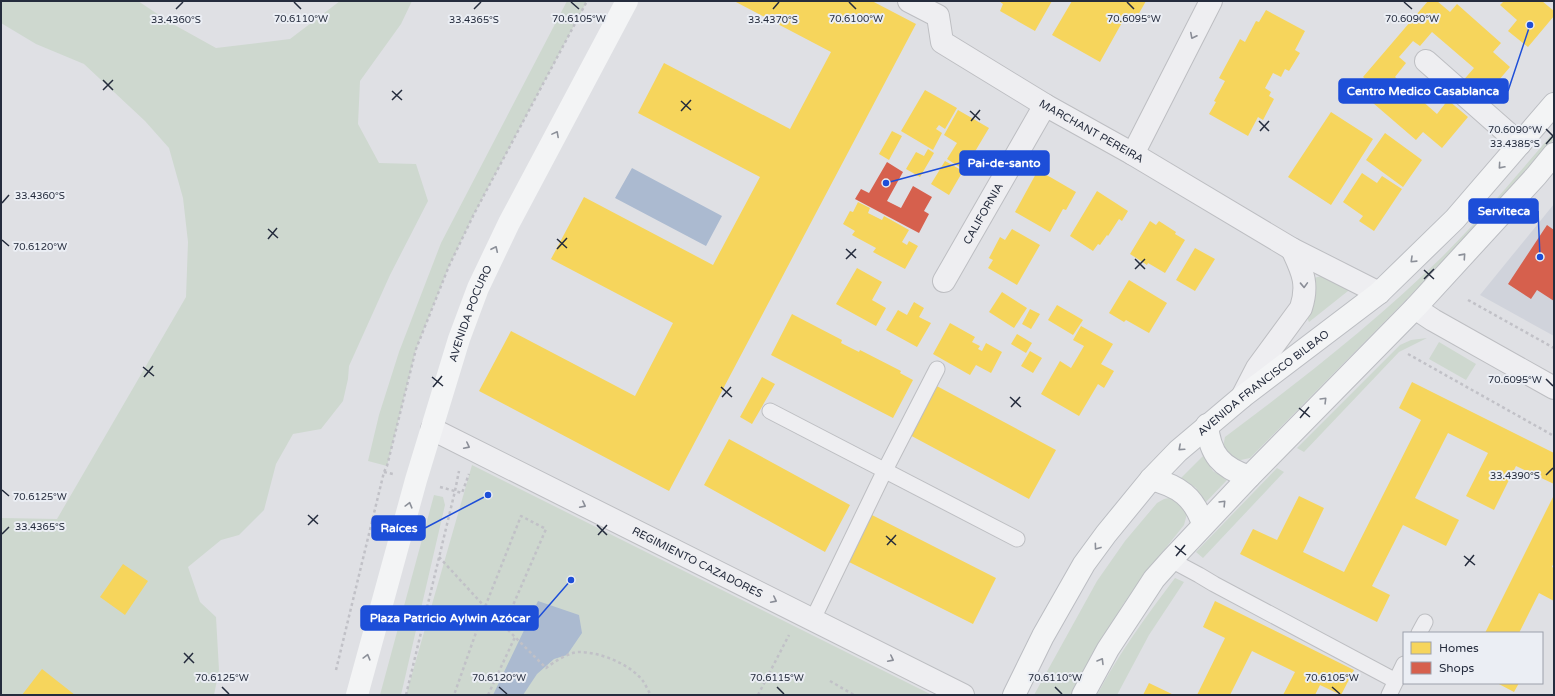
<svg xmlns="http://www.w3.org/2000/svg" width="1555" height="696" viewBox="0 0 1555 696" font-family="'Varela Round',sans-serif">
<rect width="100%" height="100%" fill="#dfe0e4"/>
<path fill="#d0d3db" d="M1554,204v132l-74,-41z"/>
<path fill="#ced8cf" d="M1,1h137l33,22 45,25 74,-9 50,-38h72l-11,23 -41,57 -2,43 21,39 37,1 12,37 -38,74 -41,91 -1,13 -5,22 -22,28 -28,5 -17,30 -12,46 -25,25 -18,5 -33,27 12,35 16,15 3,53 -5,25h-213v-177l56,1 129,-222 2,-55 -5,-44 -14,-50 -24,-27 -61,-57 -48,-20 -35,-21z
M567,1h20l-113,213 -25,52 -33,83 -29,117 -19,-5 11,-46 20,-63 42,-109z
M1554,132v7l-64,76 -240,243 -14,3 -13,-14 2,-10c76,-57 151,-115 218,-181 40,-40 75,-82 111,-124z
M1325,275l23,13v3l-39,31 -2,-5 9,-25 -2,-14z
M1427,338l-28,14 -95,100 -7,-4 103,-103 11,-5z
M1439,342l37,22 -10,16 -37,-21z
M1203,456l10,15 14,9 -22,23 -9,-15 -15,-10z
M472,465l460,230h-526z
M1277,468l7,4 -81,86 -7,-6z
M434,495l9,2 2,8 -44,190h-21z
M1174,497l9,7 4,10 -3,11 -31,39 -29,39 -43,72 -9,20h-38l63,-114 28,-40 32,-38 7,-4z
M1175,578l9,4 -35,53 -32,60h-20c22,-42 50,-80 78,-117z"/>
<path fill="#abbad0" d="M632,168l90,48 -16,30 -91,-48z
M538,601l41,14 3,18 -15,22 -13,4 -17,15 -14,21h-30z"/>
<path fill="#f6d55c" d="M734,1h138l44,23 -247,467 -190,-100 32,-60 124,65 38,-73 -122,-64 33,-62 129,68 47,-88 -122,-64 26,-50 126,66 41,-77z
M999,1h53l-17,30 -35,-20 3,-7z
M1072,1h74l-13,23 -9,-5 -24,43 -48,-27z
M1428,1h9l13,11 7,-8 44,39 -8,9 17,15 -28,33 -21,-17 13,-15 -42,-36 -12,14 -7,-5 -14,16 7,6 -11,14 42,37 11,-14 20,17 -26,31 -19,-16 -7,8 -43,-37 9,-10 -19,-16z
M1504,1h32l2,1 4,-1 12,10v5l-26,31 -20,-16 9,-11 -17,-15z
M1266,10l39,21 -10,19 5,3 -11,18 -4,-2 -4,8 -8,-4 -8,15 6,4 -2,4 5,3 -11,21 -5,-3 -10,19 -39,-22 7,-12 -2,-1 11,-20 -6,-3 21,-39 5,3 11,-21 3,1z
M925,90l32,18 -12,21 -6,-4 -3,4 6,4 -9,17 -32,-19z
M958,110l31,18 -25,42 -17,-11 10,-16 -13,-8z
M1331,112l42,27 -42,66 -43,-28z
M892,131l10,5 -13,24 -10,-6z
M1385,133l37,27 -19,27 -37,-27z
M928,149l6,4 -14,24 -14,-8 10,-17 8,4z
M945,161l18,10 -14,24 -18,-11z
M1038,170l38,22 -10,18 -3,-1 -13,23 -35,-20z
M1362,173l15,10 5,-7 20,13 -28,42 -15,-10 4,-5 -20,-14z
M1097,191l31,20 -6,10 -3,-2 -11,17 -1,-1 -7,10 -2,-1 -5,7 -23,-15z
M858,202l12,6 -2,5 14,7 2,-4 25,14 -7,12 5,3 2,-4 9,5 -13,23 -32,-17 3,-4 -24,-13 3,-4 -12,-7 7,-13 3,1z
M1150,221l6,4 3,-4 17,11 -1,2 10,6 -20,33 -17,-10 -1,2 -17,-11z
M1012,229l28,16 -23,40 -29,-17 5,-8 -4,-2 11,-21 5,3z
M1195,248l20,11 -20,32 -19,-11z
M857,268l25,14 -10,18 14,8 -10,18 -40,-22z
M1129,280l38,23 -18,30 -23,-13 -2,2 -15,-9z
M1002,292l25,16 -13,20 -25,-16z
M914,302l10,6 -5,9 12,6 -14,24 -31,-17 12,-20 9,5z
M1057,305l26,15 -10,15 -25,-15z
M1030,309l10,5 -9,15 -9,-5z
M792,314l50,26 -1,3 18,9 1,-2 41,21 -1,2 13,7 -20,38 -122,-63z
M950,323l25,14 -3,5 8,4 -2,3 4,2 4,-8 16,9 -11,21 -15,-8 -6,10 -37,-21z
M1081,326l32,18 -12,20 13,7 -10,17 -6,-4 -19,32 -38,-22 19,-33 11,7 13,-22 -11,-6z
M1017,334l15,9 -6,10 -15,-9z
M1030,351l12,7 -9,15 -12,-7z
M762,377l13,7 -23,40 -12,-7z
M1412,382l142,71v31l-38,-18 -22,44 -28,-14 22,-43 -40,-20 -33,65 44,22 -13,26 -43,-21 -31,61 18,9 -13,27 -137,-68 13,-25 24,11 22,-44 25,12 -21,44 41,20 77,-152 -22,-12z
M933,384l123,66 -27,49 -123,-66z
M729,439l121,66 -25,47 -121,-67z
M1554,495v67l-2,5 2,1v33l-15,-8 -20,40h-34z
M870,514l126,64 -23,46 -126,-63z
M123,564l25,17 -23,34 -25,-18z
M1215,601l139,69 -13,25 -21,-10 -5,10h-32l12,-23 -43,-21 -22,44h-33l28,-57 -22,-11z
M42,669l33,26h-53z
M1149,683l25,12h-31z
M1497,683h22l-5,9z"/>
<path fill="#d6604d" d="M887,162l16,10 -16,29 14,7 12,-22 19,11 -8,14 5,3 -10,19 -64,-34 6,-10 8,4z
M1547,225l7,5v71l-17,-11 -6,9 -23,-15z"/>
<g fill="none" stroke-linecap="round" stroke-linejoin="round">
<g stroke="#bdbec2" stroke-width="17">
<path id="lane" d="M770,411l247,128
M1171,560l28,15 15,9 182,97
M813,619l72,-149 52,-101
M1419,633l6,-11
M1389,695l15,-31"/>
</g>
<g stroke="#bdbec2" stroke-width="24">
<g id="street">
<path id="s1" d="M909,1l29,15 4,26 103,63 88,49 159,95 87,44"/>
<path d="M1426,61l94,83"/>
<path d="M1133,154l78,-153"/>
<path id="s2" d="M944,281l101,-176"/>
<path d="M1415,308l18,12 121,68"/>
<path d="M1242,397l15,-29 44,-60c8,-25 1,-37 -9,-59"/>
<path id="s3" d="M432,429l531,266"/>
</g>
</g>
<g stroke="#bbbdc2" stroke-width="24">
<g id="primary">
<path d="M1207,425c3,30 14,42 42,52"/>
<path d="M1151,479c28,7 43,18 52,45"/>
<path id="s5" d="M1014,695l29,-59 41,-72 22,-30 45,-55 27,-28 64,-54 137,-104 76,-74 99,-115"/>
<path d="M1083,695l25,-46 33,-50 13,-20 17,-19 78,-83 166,-169 121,-132 18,-22"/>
</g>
</g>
<path stroke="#c1c1c7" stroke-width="2.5" stroke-dasharray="3 3" stroke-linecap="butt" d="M1468,300l86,48
M1408,354l146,82
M384,472l9,2
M440,487l22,6 7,-19
M439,557l46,50 -31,88
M504,626l42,-97 -25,-13 -36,91 61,61c8,-6 23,-16 33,-16 21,0 51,12 64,29 3,4 5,10 8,14
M336,670l48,-198 3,-6 29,-117 33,-83 25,-52 113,-213
M830,681l24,14
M406,695l49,-204 4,-20
M488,695l27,-58
M758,695l31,-60"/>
<use href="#lane" stroke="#eeeef1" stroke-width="15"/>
<use href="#street" stroke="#eeeef1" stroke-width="22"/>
<path stroke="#f3f4f5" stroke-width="22" id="s4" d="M357,695l59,-215 43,-141 19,-51 31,-65 118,-222"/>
<use href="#primary" stroke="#f3f4f5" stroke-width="22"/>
</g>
<defs><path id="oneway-chevron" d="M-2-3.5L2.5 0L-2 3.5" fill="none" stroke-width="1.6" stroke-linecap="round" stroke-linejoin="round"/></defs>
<g stroke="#8a8d97">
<use href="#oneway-chevron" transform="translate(1193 36) rotate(117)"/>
<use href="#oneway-chevron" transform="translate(1304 285) rotate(88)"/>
<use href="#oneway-chevron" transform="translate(467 446) rotate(27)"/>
<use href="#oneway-chevron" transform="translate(583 505) rotate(27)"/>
<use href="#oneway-chevron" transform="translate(774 600) rotate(27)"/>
<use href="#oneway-chevron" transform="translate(891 659) rotate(27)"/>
</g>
<g stroke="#8c9099">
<use href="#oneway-chevron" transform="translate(556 134) rotate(-62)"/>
<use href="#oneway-chevron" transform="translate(1501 166) rotate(131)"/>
<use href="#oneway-chevron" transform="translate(495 249) rotate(-65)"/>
<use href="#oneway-chevron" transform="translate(1463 256) rotate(-48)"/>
<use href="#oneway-chevron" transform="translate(1413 260) rotate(136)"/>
<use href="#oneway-chevron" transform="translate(1324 400) rotate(-45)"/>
<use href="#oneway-chevron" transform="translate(1181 448) rotate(138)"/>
<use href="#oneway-chevron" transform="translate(1223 503) rotate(-46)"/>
<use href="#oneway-chevron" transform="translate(409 505) rotate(-75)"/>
<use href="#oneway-chevron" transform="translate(1097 547) rotate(126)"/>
<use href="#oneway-chevron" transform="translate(367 657) rotate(-75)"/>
<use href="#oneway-chevron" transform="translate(1101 661) rotate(-59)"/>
</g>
<path fill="none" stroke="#252c3d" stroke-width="1.5" d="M294,2l7,7M571,2l8,7M849,2l7,7M1127,2l7,7M1404,2l8,7M176,9l7,-7M474,9l7,-7M773,9l6,-7M103,80l10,10M103,90l10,-10M392,91l10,9M392,100l10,-10M681,101l10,9M681,111l10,-11M970,111l10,9M971,121l9,-11M1259,121l10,10M1546,129l7,7M1260,131l9,-10M1546,144l7,-8M2,203l7,-8M268,229l10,9M268,239l9,-11M557,239l10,9M2,240l7,6M557,249l10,-11M846,249l10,9M846,259l10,-10M1135,259l10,10M1135,269l10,-10M1424,270l10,9M1424,279l10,-10M143,367l11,9M144,377l9,-11M432,377l11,9M1546,379l7,7M433,387l9,-11M721,387l11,10M722,397l9,-10M1010,397l11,10M1011,407l9,-10M1299,408l11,9M1300,418l9,-11M1546,475l7,-7M2,490l7,6M308,515l10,9M308,525l10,-10M597,525l10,10M2,534l7,-7M598,535l9,-10M886,536l10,9M887,545l9,-10M1175,546l11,9M1176,556l9,-11M1464,556l11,9M1465,566l9,-11M184,653l10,10M184,663l9,-10M222,687l7,7M499,687l8,7M777,687l7,7M1055,687l7,7M1332,687l8,7"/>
<g text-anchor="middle" stroke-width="4" stroke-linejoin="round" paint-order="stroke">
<g font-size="11" fill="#252c3d" stroke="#ebeef4">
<text dy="4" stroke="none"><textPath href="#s1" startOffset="233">MARCHANT PEREIRA</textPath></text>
<text dy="4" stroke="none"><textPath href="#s2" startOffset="78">CALIFORNIA</textPath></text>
<text dy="4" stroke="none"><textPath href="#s4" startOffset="398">AVENIDA POCURO</textPath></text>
<text dy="4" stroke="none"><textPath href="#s5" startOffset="405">AVENIDA FRANCISCO BILBAO</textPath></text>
<text dy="4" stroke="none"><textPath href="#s3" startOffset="297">REGIMIENTO CAZADORES</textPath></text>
</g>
</g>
<g font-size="10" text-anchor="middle" fill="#252c3d" stroke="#ebeef4" stroke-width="4" stroke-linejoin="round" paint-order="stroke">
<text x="301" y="22">70.6110°W</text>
<text x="579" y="22">70.6105°W</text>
<text x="856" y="22">70.6100°W</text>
<text x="1134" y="22">70.6095°W</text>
<text x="1412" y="22">70.6090°W</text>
<text x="176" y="23">33.4360°S</text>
<text x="474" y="23">33.4365°S</text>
<text x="773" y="23">33.4370°S</text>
<text x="1515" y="133">70.6090°W</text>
<text x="1515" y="147">33.4385°S</text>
<text x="40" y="199">33.4360°S</text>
<text x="40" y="250">70.6120°W</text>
<text x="1515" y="383">70.6095°W</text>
<text x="1515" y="479">33.4390°S</text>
<text x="40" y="500">70.6125°W</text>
<text x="40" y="530">33.4365°S</text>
<text x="222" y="681">70.6125°W</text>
<text x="499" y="681">70.6120°W</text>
<text x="777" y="681">70.6115°W</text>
<text x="1055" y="681">70.6110°W</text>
<text x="1332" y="681">70.6105°W</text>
</g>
<path fill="none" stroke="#1d4ed8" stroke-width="1.5" d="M1530 25L1508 91M886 183L960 163M1540 257L1538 211M488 495L425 528M571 580L538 618"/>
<g fill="#1d4ed8" stroke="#ebeef4" stroke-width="1.5">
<circle cx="1530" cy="25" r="4"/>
<circle cx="886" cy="183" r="4"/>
<circle cx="1540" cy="257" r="4"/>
<circle cx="488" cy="495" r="4"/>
<circle cx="571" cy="580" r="4"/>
</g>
<g fill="#1d4ed8" stroke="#1d4ed8" stroke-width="1.5">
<rect x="1339" y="79" width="169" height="24" rx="4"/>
<rect x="960" y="151" width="89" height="24" rx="4"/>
<rect x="1469" y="199" width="69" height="24" rx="4"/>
<rect x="372" y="516" width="53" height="24" rx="4"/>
<rect x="361" y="606" width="177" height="24" rx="4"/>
</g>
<g font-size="12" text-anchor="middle" font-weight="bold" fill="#fff">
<text x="1423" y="95">Centro Medico Casablanca</text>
<text x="1004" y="167">Pai-de-santo</text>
<text x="1504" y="215">Serviteca</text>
<text x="399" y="532">Raíces</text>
<text x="450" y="622">Plaza Patricio Aylwin Azócar</text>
</g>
<rect width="1555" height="696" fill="none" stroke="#252c3d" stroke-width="4"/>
<rect x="1403" y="632" width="140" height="52" fill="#ebeef4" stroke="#9ca0ab"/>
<rect x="1411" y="642" width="20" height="12" fill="#f6d55c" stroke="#9ca0ab"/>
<text x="1439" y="652" font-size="12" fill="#252c3d">Homes</text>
<rect x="1411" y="662" width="20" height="12" fill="#d6604d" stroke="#9ca0ab"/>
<text x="1439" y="672" font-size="12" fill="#252c3d">Shops</text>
</svg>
